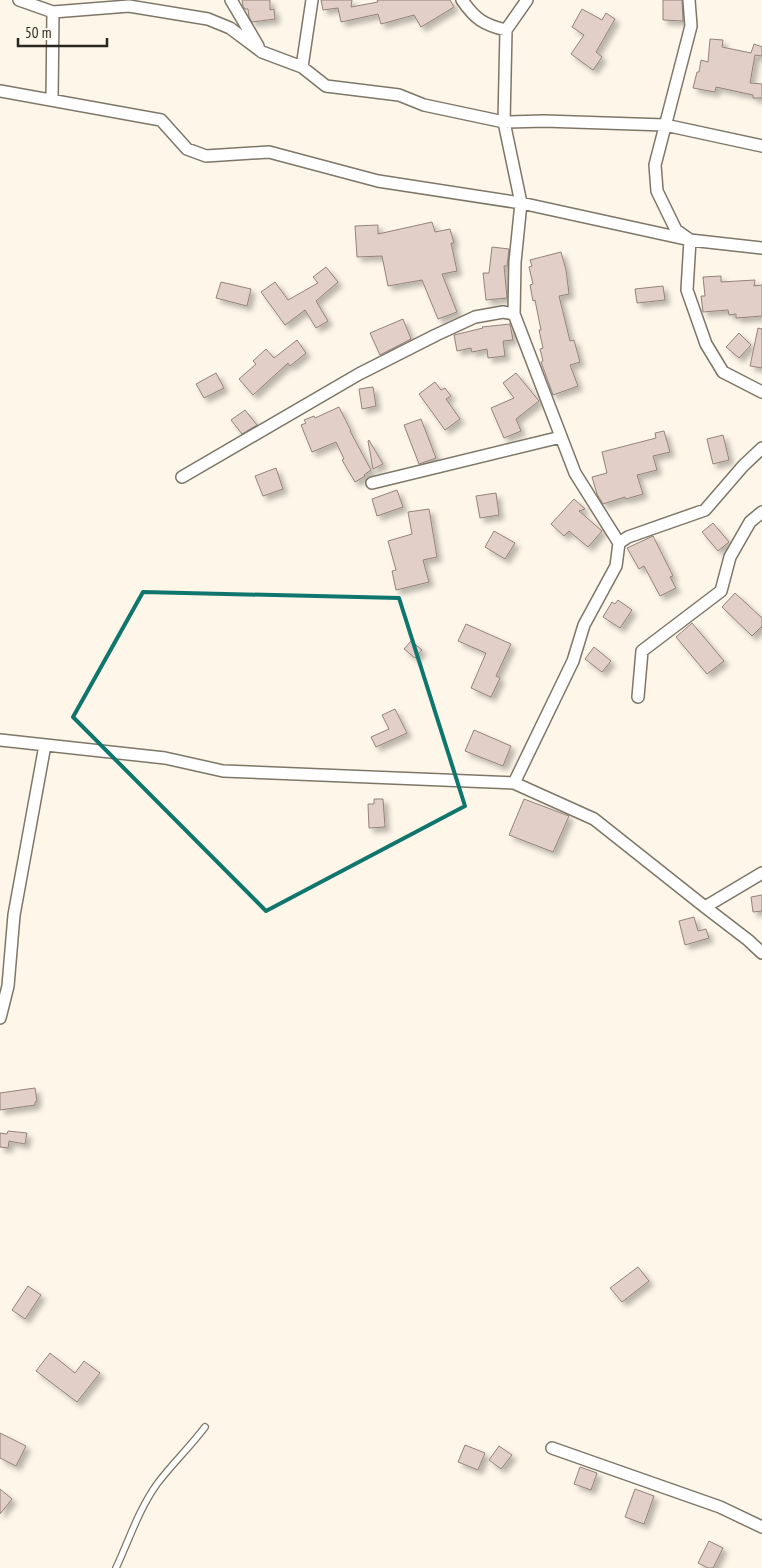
<svg xmlns="http://www.w3.org/2000/svg" width="762" height="1568" viewBox="0 0 762 1568" font-family="'PT Sans Narrow',sans-serif">
<defs>
<filter id="shadow"><feDropShadow dx="4.5" dy="4.5" stdDeviation="2.5" flood-color="#0004"/></filter>
</defs>
<rect width="100%" height="100%" fill="#fef6e9"/>
<path fill="#e2cfc7" stroke="#94837b" filter="url(#shadow)" d="M242,0h28v10l4,-1 1,10 -23,3 -3,-5 -1,-8h-3l-2,-3z
M321,0h31l-1,7 27,-5 -1,-2h73l4,7 -33,20 -7,-12 -33,9 -3,-10 -37,8 -3,-14 -15,2z
M663,0h19l1,21 -20,-1z
M582,9l20,11 4,-7 9,6 -19,33 6,5 -9,13 -22,-16 13,-19 -12,-8z
M710,39l13,1 -1,7 29,6 3,-9 8,3v9l-7,-1 -5,28 12,1v14h-9v-3l-37,-8 -1,5 -22,-4 4,-16h2l2,-12 7,2z
M432,222l3,10 15,-3 4,14h-3l6,28 -15,3 15,38 -19,7 -16,-39 -34,6 -6,-30 -25,1 -2,-31 23,-1v9z
M492,247l17,2 -2,17h-3l3,32 -21,2 -3,-27h6z
M561,252l5,18 3,24 -10,2 11,45 4,-1 6,22 -10,3 8,21 -25,9 -12,-33 2,-1 -3,-12 3,-1 -4,-18h2l-6,-30 -2,1 -3,-16 3,-1 -4,-17 3,-1 -2,-6z
M326,267l12,15 -22,19 12,20 -12,7 -11,-18 -20,15 -24,-33 14,-10 13,18 30,-17 -5,-6z
M721,276v6l34,-2 -1,6 8,-1v31l-26,2v-4l-7,1 -1,-5 -25,2 -2,-16h4l-2,-19z
M221,282l30,7 -4,17 -31,-8z
M663,286l2,14 -28,3 -2,-14z
M403,319l8,20 -31,16 -10,-22z
M510,324l3,16 -10,1 2,15 -17,2 -1,-9 -15,3 -1,-4 -14,3 -3,-16 29,-7 -1,-1z
M758,328l4,1v39l-12,-2z
M739,333l12,12 -12,13 -13,-11z
M297,340l9,13 -16,13 -2,-3 -35,32 -14,-16 17,-15 -3,-3 13,-12 8,9z
M216,373l8,15 -20,10 -8,-14z
M516,373l23,28 -23,18 5,12 -17,7 -13,-30 23,-10 -11,-15z
M435,382l6,8 4,-2 6,8 -5,3 14,20 -15,11 -26,-36z
M373,387l3,19 -14,3 -3,-20z
M339,407l12,24h-1l21,39 -7,5 1,1 -10,6 -13,-22 2,-1 -8,-17 -24,10 -11,-27 5,-2 -2,-3 10,-4 1,2z
M245,410l12,15 -15,9 -11,-14z
M421,419l15,39 -17,6 -15,-39z
M664,431l6,21 -17,4 4,14 -20,5 6,19 -17,5 -1,-2 -22,7 -6,-10 -5,-17 15,-4 -5,-21 54,-14 -1,-5z
M723,435l6,25 -16,4 -6,-25z
M369,440l14,24 -10,5 -5,-28z
M276,468l7,21 -20,7 -8,-20z
M397,490l6,17 -26,9 -5,-17z
M496,493l3,22 -19,3 -4,-22z
M574,499l11,10 -6,2 23,20 -14,16 -19,-16 -5,5 -13,-12z
M429,509l8,48 -14,3 6,22 -33,8 -4,-19 4,-1 -8,-29 24,-7 -4,-22z
M713,523l16,19 -11,9 -16,-19z
M494,531l21,12 -10,16 -20,-12z
M653,536l20,40 -3,1 6,11 -16,8 -16,-30 -5,3 -12,-21z
M735,593l27,25v8l-10,10 -30,-29z
M618,600l14,10 -12,18 -17,-11 9,-15 3,2z
M692,623l32,38 -17,13 -31,-37z
M466,624l45,20 -15,32 4,2 -9,19 -20,-9 15,-35 -28,-12z
M411,641l11,9 -7,8 -11,-9z
M594,647l17,14 -9,11 -17,-13z
M395,709l12,24 -31,14 -5,-10 18,-8 -7,-14z
M474,730l37,16 -8,20 -38,-15z
M374,799h9l2,28 -16,1 -1,-24h6z
M524,799l45,17 -16,36 -44,-17z
M762,895v16l-9,1 -2,-15z
M694,917l4,14 8,-2 3,9 -24,7 -6,-24z
M35,1088l2,13 -2,1v3l-35,5v-17z
M8,1131l19,2 -2,11 -16,-3 -1,7 -8,-1v-14l7,1z
M638,1267l11,14 -27,21 -12,-14z
M28,1286l13,9 -16,24 -13,-9z
M50,1353l25,20 9,-12 16,12 -23,29 -41,-31z
M0,1433l26,13 -10,20 -16,-8z
M465,1445l20,8 -7,17 -20,-8z
M499,1446l13,9 -11,14 -12,-9z
M580,1467l17,6 -6,17 -17,-6z
M0,1489l12,10 -12,15z
M635,1489l19,7 -10,28 -19,-7z
M709,1541l14,7 -10,20h-5l-10,-5z"/>
<g fill="none" stroke-linecap="round" stroke-linejoin="round">
<g stroke="#7e7667" stroke-width="8">
<path id="service" d="M116,1568c13,-28 23,-59 41,-84 15,-20 33,-37 48,-57"/>
</g>
<g stroke="#7e7667" stroke-width="14">
<path id="minor" d="M19,0l34,12 76,-6 79,13 22,9 32,24 40,15 24,19 73,9 25,10 80,17 40,-1 121,4 97,21
M231,0l27,46
M462,0c13,19 22,25 44,30l21,-30
M689,0l2,26 -36,139 2,26 19,39 14,10 -3,50 19,54 17,28 39,20
M506,30l-2,92 17,81 -6,59 -1,52 61,159 44,70
M302,67l10,-67
M0,91l161,29 26,29 19,7 63,-4 109,29 143,22 169,37 72,8
M52,100l1,-88
M182,477l177,-103 77,-39 39,-18 28,-5 11,2
M372,483l189,-46
M638,697l4,-46 79,-60 9,-34 20,-35 12,-10
M0,740l165,18 58,13 291,12 80,36 111,88 43,33 14,13
M514,783l59,-122 11,-36 32,-59 3,-23 9,-6 77,-27 38,-44 19,-18
M705,907l57,-34
M0,1018l8,-32 6,-71 31,-170
M552,1448l168,59 42,20"/>
</g>
<use href="#service" stroke="#fff" stroke-width="5.5"/>
<use href="#minor" stroke="#fff" stroke-width="11"/>
</g>
<path fill="none" stroke="#0f766e" stroke-width="4" stroke-linejoin="round" d="M143,592l256,6 66,208 -199,105 -193,-194z"/>
<path d="M18 38v8h89v-8" fill="none" stroke="#2a2721" stroke-width="2.5"/>
<text x="25" y="38" font-size="15" fill="#2a2721" stroke="#fef6e9" stroke-width="4" paint-order="stroke">50 m</text>
</svg>
